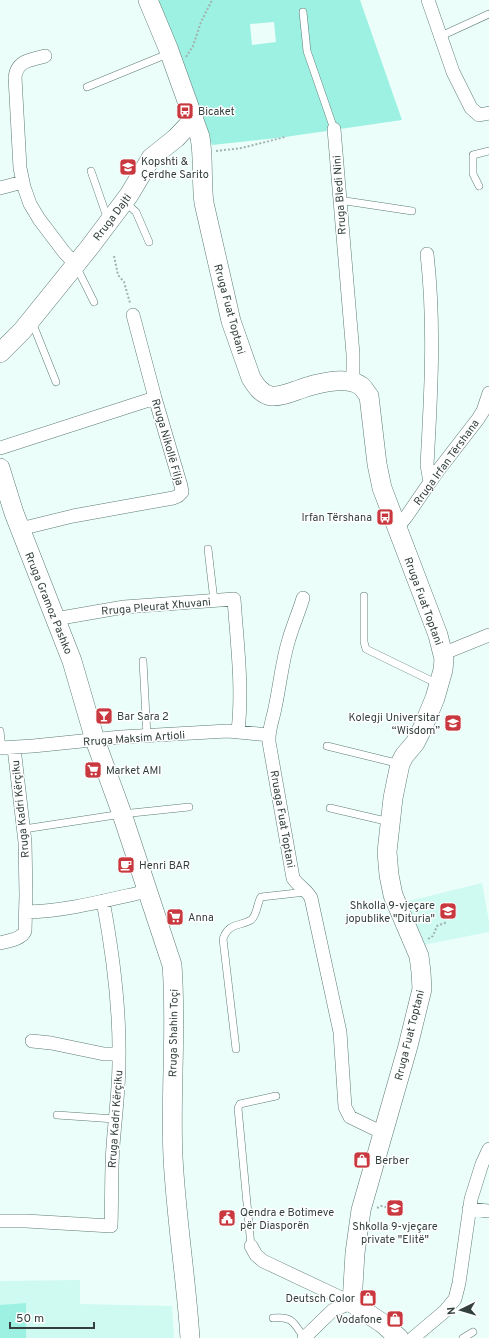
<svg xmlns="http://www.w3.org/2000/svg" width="489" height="1338" viewBox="0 0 489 1338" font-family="Overpass,sans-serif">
<rect width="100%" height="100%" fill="#ebfefa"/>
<path fill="#cffaf1" d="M482,883l7,39v10l-66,13 -9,-25 -9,-18z
M80,1280v24l92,2 2,32h-174v-57z"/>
<path fill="#9df1e2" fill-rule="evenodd" d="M155,0h205l42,120 -117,17 -73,8zM274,22l2,20 -24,3 -2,-21z
M26,1303v35h-26v-33z"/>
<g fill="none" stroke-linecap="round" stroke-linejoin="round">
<g stroke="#5e7b76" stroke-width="8">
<path id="lane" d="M303,12l4,39 27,78
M441,36l48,-22
M87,87l83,-34
M91,171l17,49
M479,186l-6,-12v-19l16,-4
M339,200l73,11
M125,202l11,10 13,30
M76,266l18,36
M32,322l24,60
M208,549l6,52
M364,596v46l2,7 72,35
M143,661l4,75
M0,731l2,17
M327,746l73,18
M330,808l60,14
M24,829l98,-15 67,-7
M236,1049l-13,-110c6,-17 16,-12 28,-19 6,-4 6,-17 10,-23l45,-5
M57,1115l58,4
M251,1246l-13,-138 2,-4 36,-8
M273,1318c20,-2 21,5 31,20
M463,1338l10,-6"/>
</g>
<g stroke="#5e7b76" stroke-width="14">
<path id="street" d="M428,0l25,72 18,36 8,7 10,-2
M45,56c-13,4 -28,4 -30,21l5,91 4,19 6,17 9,15 25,33 11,12
M334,129l19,225v28
M0,188l23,-6
M427,254c8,70 4,141 0,211l3,17
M0,448l155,-50
M397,528l9,-11 31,-45 41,-53 5,-8 6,-18
M20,529l53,-13 100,-18 5,-2 4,-4 -1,-6 -26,-88 -22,-83
M303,598c-4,14 -10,27 -14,41 -7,22 -9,46 -14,69 -2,11 -7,23 -6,34l24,136c5,8 14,12 18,20l29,134 5,75 5,10 33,16
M55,619l69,-12 110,-8c3,44 9,88 4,132
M442,654l47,-19
M0,748l33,-2 88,-9 107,-6 41,4
M26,912c41,-1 81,-12 122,-21
M0,943c8,-2 22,-4 25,-12l1,-36 -1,-53 -11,-94
M32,1041l19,2 53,11h15
M469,1209l20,2
M0,1221h26l85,5c1,-27 0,-53 2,-80 2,-28 6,-56 6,-85 1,-54 -6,-107 -16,-160
M251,1246l5,9 7,6 89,42
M304,1338l29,-28 19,-7
M413,1338l32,-27 10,-12 4,-16 12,-84 11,-35 7,-15"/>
</g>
<g stroke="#5e7b76" stroke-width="20">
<path id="secondary" d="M148,0l20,48 32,89c4,22 1,44 4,66l27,118 20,57c5,8 10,16 20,18 9,1 19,-3 27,-6 16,-6 48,-15 63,-4 3,2 5,7 8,10l8,68 5,24 56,147 6,24 -1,11 -8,28 -12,29 -8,16 -11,13 -4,8 -7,34 -6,54 2,23 4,20 26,61 2,16 1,17 -14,57 -47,164 -6,43 -3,50 30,20 17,15
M0,353l22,-22 67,-83 40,-53 22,-37 25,-20 18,-19
M0,468l14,45 58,148 23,79 27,74 50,151c5,64 -2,128 1,192 3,60 13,120 17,181"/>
</g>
<path stroke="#a1b2af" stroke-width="2" stroke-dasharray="2 2" stroke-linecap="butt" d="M186,57l7,-11 8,-24 11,-22
M216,151l26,-3 43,-11
M114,256l4,19 6,7 6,21
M428,939l5,-3 4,-10 10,-4
M377,1208l4,-2 5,1"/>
<use href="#lane" stroke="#fff" stroke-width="7"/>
<use href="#street" stroke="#fff" stroke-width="13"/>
<use href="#secondary" stroke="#fff" stroke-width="19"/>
</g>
<defs>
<g id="bus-square" transform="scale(0.9)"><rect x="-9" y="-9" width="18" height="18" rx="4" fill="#c8383e" stroke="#fff"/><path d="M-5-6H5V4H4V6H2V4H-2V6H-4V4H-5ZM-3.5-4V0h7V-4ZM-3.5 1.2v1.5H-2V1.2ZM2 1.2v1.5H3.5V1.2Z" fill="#fff"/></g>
<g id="school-square" transform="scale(0.9)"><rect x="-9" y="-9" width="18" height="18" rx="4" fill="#c8383e" stroke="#fff"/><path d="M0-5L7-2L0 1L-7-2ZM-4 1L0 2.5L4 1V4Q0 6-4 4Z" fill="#fff"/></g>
<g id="bar-square" transform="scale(0.9)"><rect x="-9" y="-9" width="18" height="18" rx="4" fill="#c8383e" stroke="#fff"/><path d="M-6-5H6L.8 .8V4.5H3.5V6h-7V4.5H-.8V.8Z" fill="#fff"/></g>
<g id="university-square" transform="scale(0.9)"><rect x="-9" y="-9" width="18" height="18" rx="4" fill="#c8383e" stroke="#fff"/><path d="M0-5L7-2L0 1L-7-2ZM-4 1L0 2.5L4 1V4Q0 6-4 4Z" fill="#fff"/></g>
<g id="supermarket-square" transform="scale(0.9)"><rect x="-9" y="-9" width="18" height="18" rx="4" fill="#c8383e" stroke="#fff"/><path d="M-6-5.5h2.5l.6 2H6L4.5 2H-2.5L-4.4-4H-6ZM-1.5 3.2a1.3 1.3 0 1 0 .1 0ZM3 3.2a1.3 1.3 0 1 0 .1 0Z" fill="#fff"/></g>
<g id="cafe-square" transform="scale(0.9)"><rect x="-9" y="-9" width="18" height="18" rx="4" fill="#c8383e" stroke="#fff"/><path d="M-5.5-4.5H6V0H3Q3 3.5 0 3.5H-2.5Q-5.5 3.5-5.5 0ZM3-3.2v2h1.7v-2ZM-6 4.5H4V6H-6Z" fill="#fff"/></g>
<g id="shop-square" transform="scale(0.9)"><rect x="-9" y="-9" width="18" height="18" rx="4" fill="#c8383e" stroke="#fff"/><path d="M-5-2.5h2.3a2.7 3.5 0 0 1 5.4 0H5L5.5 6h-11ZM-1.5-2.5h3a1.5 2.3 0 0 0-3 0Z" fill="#fff"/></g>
<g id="civic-square" transform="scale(0.9)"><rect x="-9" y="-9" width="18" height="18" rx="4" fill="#c8383e" stroke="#fff"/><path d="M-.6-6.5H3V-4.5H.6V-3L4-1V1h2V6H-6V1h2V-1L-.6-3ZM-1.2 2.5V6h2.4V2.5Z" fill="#fff"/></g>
</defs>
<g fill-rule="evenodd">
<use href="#bus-square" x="185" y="111"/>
<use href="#school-square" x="128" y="167"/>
<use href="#bus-square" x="385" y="517"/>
<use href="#bar-square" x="104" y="716"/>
<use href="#university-square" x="453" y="723"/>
<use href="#supermarket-square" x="93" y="770"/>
<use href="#cafe-square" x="126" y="865"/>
<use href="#school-square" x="448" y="911"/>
<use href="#supermarket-square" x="175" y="917"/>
<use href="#shop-square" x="362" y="1160"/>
<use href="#school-square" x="395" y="1208"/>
<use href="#civic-square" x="227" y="1218"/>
<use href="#shop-square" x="368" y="1298"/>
<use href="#shop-square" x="395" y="1319"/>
</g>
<g text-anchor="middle" stroke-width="3" stroke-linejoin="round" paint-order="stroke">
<g font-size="11" fill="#33403e" stroke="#fff" text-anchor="start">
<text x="198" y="115">Bicaket</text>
<text x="141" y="165">Kopshti &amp;<tspan x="141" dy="13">Çerdhe Sarito</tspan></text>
<text x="372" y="521" text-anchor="end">Irfan Tërshana</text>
<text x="117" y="720">Bar Sara 2</text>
<text x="440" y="721" text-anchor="end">Kolegji Universitar<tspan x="440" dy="13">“Wisdom”</tspan></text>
<text x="106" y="774">Market AMI</text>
<text x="139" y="869">Henri BAR</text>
<text x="435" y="909" text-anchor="end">Shkolla 9-vjeçare<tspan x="435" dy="13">jopublike "Dituria"</tspan></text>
<text x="188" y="921">Anna</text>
<text x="375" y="1164">Berber</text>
<text x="240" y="1216">Qendra e Botimeve<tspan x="240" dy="13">për Diasporën</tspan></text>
<text x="395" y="1230" text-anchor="middle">Shkolla 9-vjeçare<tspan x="395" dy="13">private "Elitë"</tspan></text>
<text x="355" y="1302" text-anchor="end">Deutsch Color</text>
<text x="382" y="1323" text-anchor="end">Vodafone</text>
</g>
<g font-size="11" fill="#33403e" stroke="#fff">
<text transform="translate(339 195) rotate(-94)" y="4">Rruga Bledi Nini</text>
<text transform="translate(112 217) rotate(-53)" y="4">Rruga Dajti</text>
<text transform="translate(230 309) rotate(75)" y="4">Rruga Fuat Toptani</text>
<text transform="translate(168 442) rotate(74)" y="4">Rruga Nikollë Filja</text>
<text transform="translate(446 462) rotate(-54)" y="4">Rruga Irfan Tërshana</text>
<text transform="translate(424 601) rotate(70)" y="4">Rruga Fuat Toptani</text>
<text transform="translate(49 603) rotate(68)" y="4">Rruga Gramoz Pashko</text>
<text transform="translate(156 606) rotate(-5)" y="4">Rruga Pleurat Xhuvani</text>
<text transform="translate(134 738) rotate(-4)" y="4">Rruga Maksim Artioli</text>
<text transform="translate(20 809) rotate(-96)" y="4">Rruga Kadri Kërçiku</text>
<text transform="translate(283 819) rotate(80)" y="4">Rruaga Fuat Toptani</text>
<text transform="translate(173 1033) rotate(-89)" y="4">Rruga Shahin Toçi</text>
<text transform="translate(409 1035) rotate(-76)" y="4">Rruga Fuat Toptani</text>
<text transform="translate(115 1119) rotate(-86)" y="4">Rruga Kadri Kërçiku</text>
</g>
</g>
<g transform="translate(461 1310) rotate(265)" stroke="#ffffff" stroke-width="3" paint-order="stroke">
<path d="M0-3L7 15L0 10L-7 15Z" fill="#33403e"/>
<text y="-6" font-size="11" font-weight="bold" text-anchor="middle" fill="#33403e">N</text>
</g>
<path d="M10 1322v6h84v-6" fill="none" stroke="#33403e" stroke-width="2"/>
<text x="16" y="1322" font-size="12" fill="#33403e" stroke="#ffffff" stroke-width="3" paint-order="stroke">50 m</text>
</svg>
